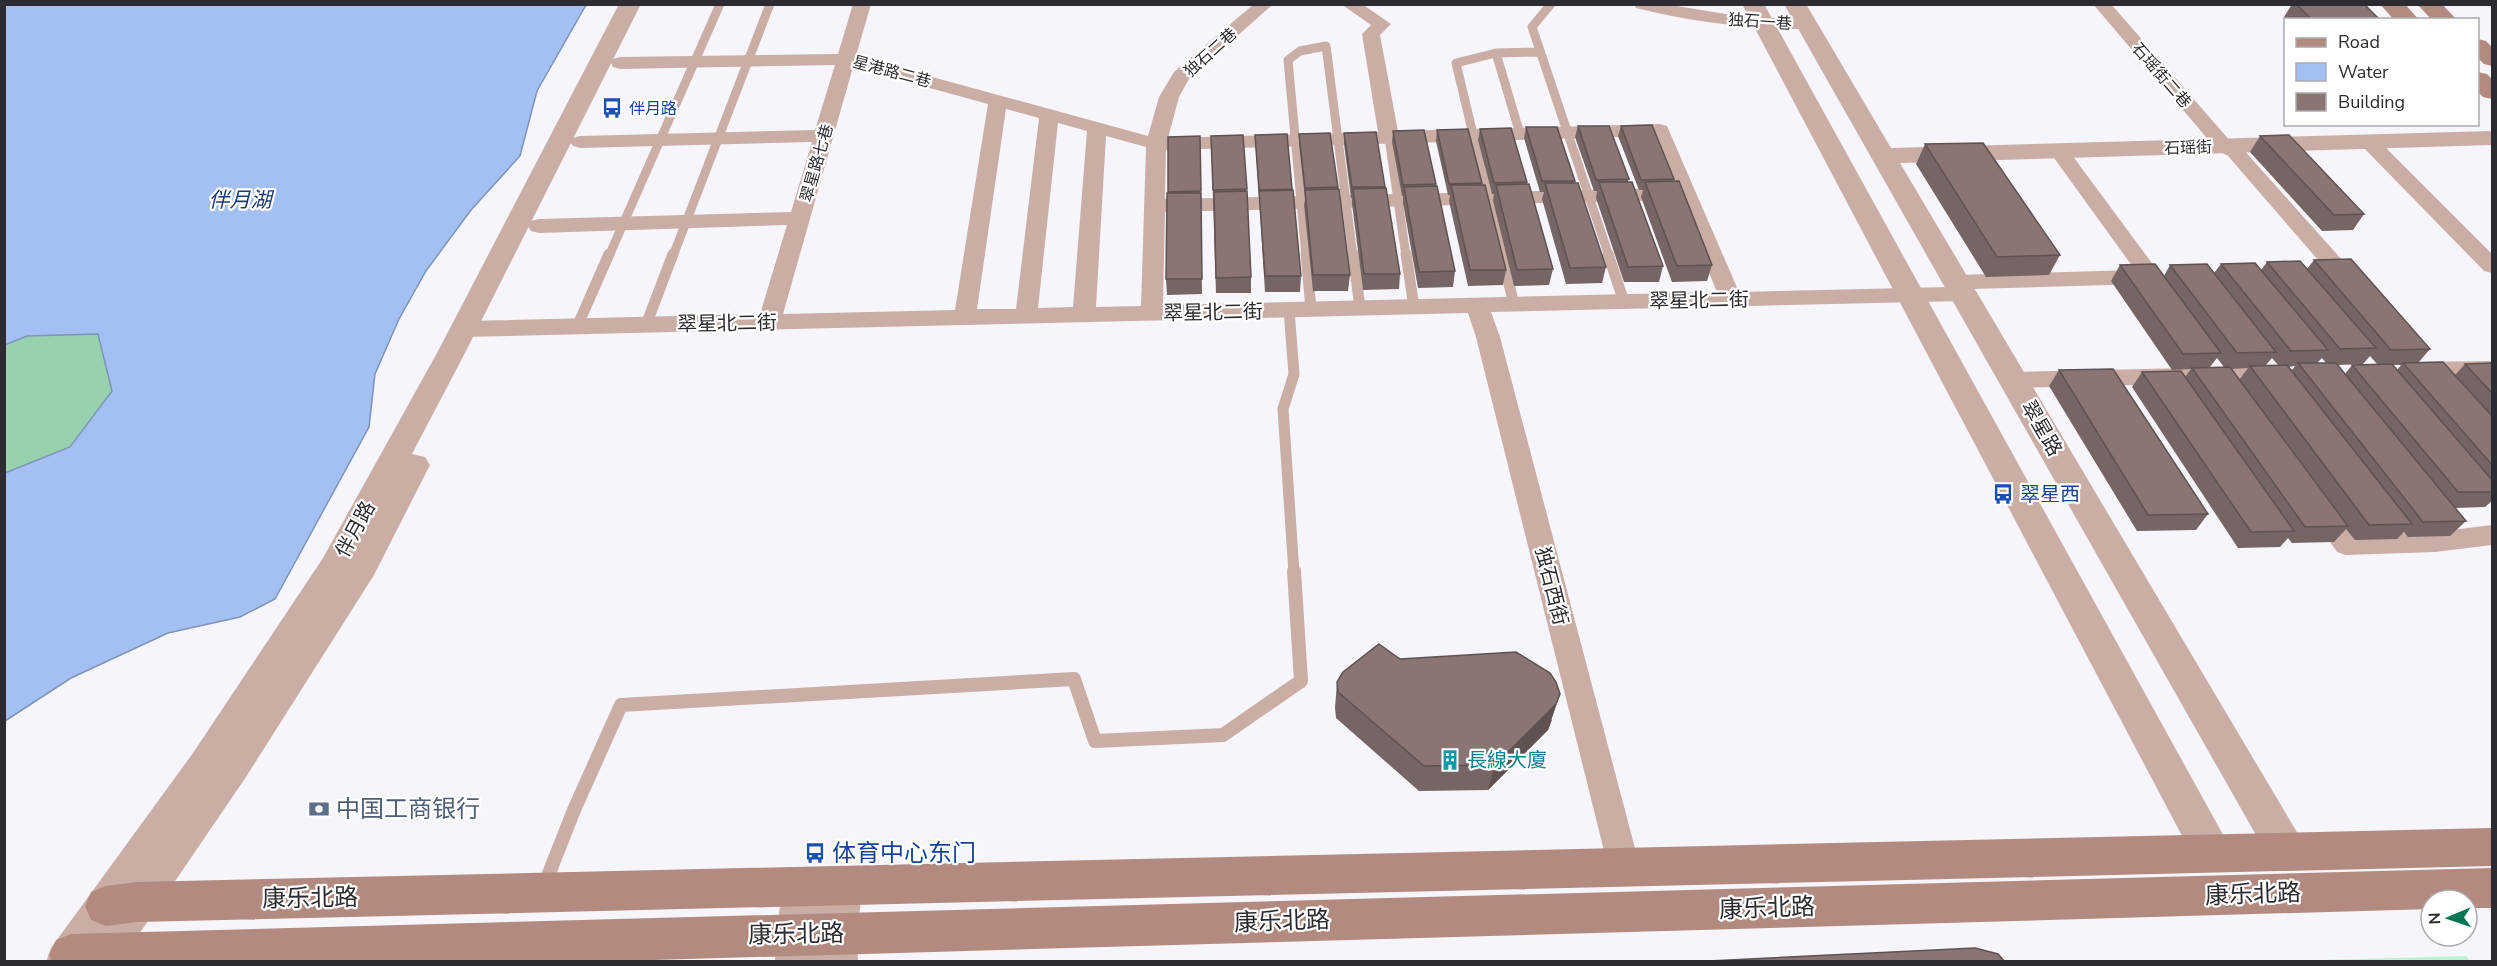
<svg xmlns="http://www.w3.org/2000/svg" width="2497" height="966" viewBox="0 0 2497 966" font-family="'Nunito Sans','Noto Sans SC',sans-serif">
<rect width="100%" height="100%" fill="#f7f5fc"/>
<path fill="#bcf4d1" d="M2466,956l4,5h-187z"/>
<path fill="#97d1ae" d="M98,334l14,57 -42,56 -65,26v-128l22,-9z"/>
<path fill="#a2c0f1" stroke="#7f93b8" stroke-width="1.5" d="M5,4l581,1 -49,86 -17,65 -49,54 -45,61 -27,48 -24,55 -6,53 -94,172 -35,18 -72,16 -97,45 -66,43v-248l65,-26 42,-56 -14,-57 -71,2 -22,9z"/>
<g fill="none" stroke-linecap="round" stroke-linejoin="round">
<path stroke="#caaea6" stroke-width="9" d="M1551,4l-19,23 77,229
M1496,53l24,81
M1389,138l17,118
M609,256l111,-252
M673,256l97,-252
M1306,256l-18,-196 12,-9 26,-5 27,210
M1502,256l-46,-193 40,-10 44,-1"/>
<path stroke="#caaea6" stroke-width="11" d="M1306,254l5,55
M1353,254l7,54
M1406,254l8,53
M1502,254l12,51
M1608,254l16,48
M1289,310l5,64 -11,35 11,164
M646,325l27,-71
M577,327l32,-73"/>
<path stroke="#caaea6" stroke-width="14" d="M544,886l30,-76 47,-105 453,-26 21,62 128,-6 78,-54 -7,-110"/>
<path fill="#caaea6" fill-rule="evenodd" d="M853,4h18l-15,52 292,80 11,-39 15,-25 80,-68h19l-84,75 -10,18 -11,41 210,-6 -16,-98 9,-9 -30,-21h21l29,20 -11,11 18,96 262,-7 7,2 72,166 210,-5 -3,-5 3,-5 8,-2 178,-5 -86,-119 3,-4h14l108,146 -3,5c-14,4 -18,-3 -26,-14l-173,5 3,5 -3,5 -8,2 -473,11 9,25 140,530 -5,10 -11,5 -11,-5 -5,-10 -132,-530 -8,-24 -1005,24 -8,-3 -3,-5 3,-5 8,-3 297,-7 27,-89 -248,8 -8,-2 -3,-5 3,-5 8,-2 252,-7 21,-70 -232,6 -7,-2 -3,-4 3,-4 7,-2 235,-6 20,-65 -215,4 -7,-2 -2,-4 2,-4 7,-2 218,-3zM853,67l135,37 -33,206 -172,4zM1006,109l33,9 -23,191h-39zM1058,123l29,8 -14,176 -35,1zM1106,136l40,11 -5,159 -45,1zM1653,136l21,52 -509,11 1,-49zM1679,200l38,92 -554,13 2,-93z
M1634,4h31l79,13 63,2 6,1 3,4 -3,4 -6,1c-59,0 -115,-7 -171,-21z
M2093,4h18l120,138 11,6 118,132 3,5 -3,5 -8,2 -8,-2 -116,-134 -11,-6z
M2369,136l7,2 116,116v19l-8,-2 -122,-125 -3,-4 3,-4z
M2492,361v16l-76,1 -8,-2 -4,-6 4,-6 8,-2z
M2277,366l8,2 4,6 -4,6 -8,2 -263,6 -8,-2 -4,-6 4,-6 8,-2z
M2319,497l9,3 25,35 82,-3 57,-7v20l-57,7 -89,3 -9,-3 -31,-45 4,-7z"/>
<path fill="#caaea6" fill-rule="evenodd" d="M619,4h22l-176,349 -53,101 13,3 5,8 -56,110 -128,202 -126,185h-74l5,-14 142,-195 130,-195 114,-205z
M1742,4h22l462,836 6,13 -6,13 -14,5 -14,-5z
M1784,4h22l85,144 601,-17v14l-592,18 401,676 6,13 -6,13 -14,5 -14,-5z
M843,866l14,6 6,13 -6,48 1,29h-83c1,-30 3,-62 15,-89l14,-6 14,6 5,12 6,-13z"/>
<path fill="#b38a7f" fill-rule="evenodd" d="M2380,4h25l14,16h-25z
M2417,4h25l15,16h-25z
M2478,39l8,2 6,6v19l-8,-2 -6,-6z
M2478,72l9,2 5,5v20l-9,-2 -5,-5z
M2492,828v38l-2355,56 -31,4 -15,-6 -6,-14 6,-14 15,-6 31,-4z
M2492,868v40h-25v-8h-36v9l-1847,53h-532l-3,-7 7,-15 15,-6z"/>
</g>
<path fill="#756564" fill-rule="evenodd" d="M2292,4h72l16,16h-93l-3,-3z
M1578,126l51,53 -1,3 35,84 -4,16h-35l-28,-84 1,-7h-3l-19,-54z
M1621,126l53,53 -1,2 39,84 -5,16 -35,1 -31,-85 2,-7h-4l-21,-54z
M1526,127l49,54v2l31,84 -4,16 -36,1 -24,-85 2,-7h-4l-16,-54z
M1480,129l47,53v2l26,85 -4,16 -35,1 -21,-85 1,-7h-2l-14,-54z
M1437,130l45,53 24,87 -3,15 -35,1 -19,-85 1,-6h-2l-12,-54z
M1393,131l43,53 19,87 -2,16 -35,1 -15,-85v-7h-1l-10,-54z
M1344,133l41,54 15,87 -1,15 -36,1 -11,-86v-6h-1l-7,-54z
M1287,134l14,142 -1,16h-35l-10,-157z
M1299,134l39,53 12,88 -2,16h-35l-9,-86 1,-6 -6,-55z
M1243,135l8,142v16h-35l-5,-157z
M1200,136l2,158 -35,1 -1,-16 2,-86v-56z
M2260,136l104,78 -11,16 -31,1 -72,-79z
M1925,144l135,111 -11,20 -63,2 -70,-113z
M2314,260l116,89 -12,14 37,12 10,-11 28,-1v137l-8,7 -30,1 11,13 -16,15 -42,1 -4,-5 -7,7 -42,1 -9,-11 -12,13 -42,1 -4,-5 -8,9 -42,1 -106,-161 10,-15 43,5 6,-8 -19,1 -61,-89 9,-16 44,11 6,-11 44,8 7,-9 40,6 6,-8 40,7zM2370,356l7,8 -25,1 -7,9 -7,-9 25,-1zM2217,358l7,9h-14zM2272,358l6,7h-12zM2322,358l4,5h-9zM2393,365h8l-4,5zM2295,366l-3,4 -3,-3zM2248,368l-9,12 -8,-11z
M2059,370l149,144 -12,16 -59,1 -88,-145z
M1400,659l152,61 -4,10 -60,60 -69,1 -83,-73 -1,-10 2,-26z"/>
<path fill="#5f5251" d="M1560,694l-12,36 -60,60 7,-25z"/>
<path fill="#887574" stroke="#5f5251" stroke-width="1.5" d="M2296,4h68l16,16h-68z
M1652,125l22,54 -33,1 -20,-54z
M1578,126h31l20,53 -33,1z
M1526,127h31l18,54h-33z
M1511,128l16,54 -33,1 -14,-54z
M1468,129l14,54 -33,1 -12,-54z
M1424,130l12,54 -33,1 -10,-54z
M1376,132l9,55h-33l-8,-54z
M1330,133l8,54 -33,1 -6,-54z
M1287,134l5,55 -33,1 -4,-55z
M1243,135l4,54 -34,1 -2,-54z
M2289,135l75,79 -30,1 -74,-79z
M1200,136l1,55 -33,1v-55z
M1983,143l77,112 -63,2 -72,-113z
M1679,181l33,84 -35,1 -32,-84z
M1599,182h33l31,84 -35,1z
M1545,183h33l28,84 -36,1z
M1529,184l24,85 -36,1 -21,-85z
M1451,185h34l21,85h-36z
M1437,186l18,85 -36,1 -15,-85z
M1386,188l14,86h-36l-11,-85z
M1339,189l11,86h-37l-8,-85z
M1293,190l8,86h-36l-6,-85z
M1247,191l4,86 -35,1 -2,-86z
M1167,193h34l1,86h-36z
M2351,259l79,90 -39,1 -77,-90z
M2300,261l76,87 -36,1 -73,-87z
M2255,263l73,87 -37,1 -70,-87z
M2155,264l66,89 -38,1 -63,-89z
M2207,264l69,88 -39,1 -67,-88z
M2443,362l50,55v49l-90,-103z
M2298,363h38l130,158 -43,1z
M2493,363v31l-28,-30z
M2392,364l101,117v11h-35l-106,-127z
M2287,365l125,159 -43,1 -119,-159z
M2230,367l118,159 -43,1 -113,-159z
M2113,369l95,145 -60,1 -89,-145z
M2181,371l113,160 -43,1 -109,-160z
M1379,644l21,15 116,-7 34,21 6,9 4,12 -4,10 -61,61 -71,1 -86,-74 -1,-10 6,-10z
M1975,948l23,6 7,8h-317z"/>
<defs>
<g id="bus-bare" transform="scale(1.62)"><path d="M-5-6H5V4H4V6H2V4H-2V6H-4V4H-5ZM-3.5-4V0h7V-4ZM-3.5 1.2v1.5H-2V1.2ZM2 1.2v1.5H3.5V1.2Z" fill="#1a4fb4" stroke="#fff" stroke-width="2.5" paint-order="stroke"/></g>
<g id="building-bare" transform="scale(1.62)"><path d="M-4-6H4V6H1V3H-1V6H-4ZM-2.5-4.3h1.7v1.8h-1.7ZM.8-4.3h1.7v1.8H.8ZM-2.5-1h1.7V.8h-1.7ZM.8-1h1.7V.8H.8Z" fill="#0f9aa8" stroke="#fff" stroke-width="2.5" paint-order="stroke"/></g>
<g id="bank-bare" transform="scale(1.62)"><path d="M-6-4H6V4H-6ZM0-2.3a2.3 2.3 0 1 0 0 4.6a2.3 2.3 0 1 0 0-4.6Z" fill="#5c6f8a" stroke="#fff" stroke-width="2.5" paint-order="stroke"/></g>
</defs>
<g fill-rule="evenodd">
<use href="#bus-bare" x="612" y="108"/>
<use href="#bus-bare" x="2003" y="494"/>
<use href="#building-bare" x="1450" y="760"/>
<use href="#bank-bare" x="319" y="809"/>
<use href="#bus-bare" x="815" y="853"/>
</g>
<g text-anchor="middle" stroke-width="4.5" stroke-linejoin="round" paint-order="stroke">
<g font-size="16" fill="#2d2b32" stroke="#fff">
<text transform="translate(1760 21) rotate(4)" y="6">独石一巷</text>
<text transform="translate(1210 52) rotate(-42)" y="6">独石二巷</text>
<text transform="translate(892 71) rotate(15)" y="6">星港路二巷</text>
<text transform="translate(2162 75) rotate(49)" y="6">石瑶街二巷</text>
<text transform="translate(2188 147) rotate(-2)" y="6">石瑶街</text>
<text transform="translate(816 163) rotate(-74)" y="6">翠星路七巷</text>
</g>
<g font-size="16" fill="#164399" stroke="#fff" text-anchor="start">
<text x="629" y="114">伴月路</text>
</g>
<g font-size="20" fill="#2d2b32" stroke="#fff">
<text transform="translate(1699 300) rotate(-1)" y="7">翠星北二街</text>
<text transform="translate(1213 312) rotate(-1)" y="7">翠星北二街</text>
<text transform="translate(727 323) rotate(-1)" y="7">翠星北二街</text>
<text transform="translate(2042 428) rotate(60)" y="7">翠星路</text>
<text transform="translate(355 529) rotate(-62)" y="7">伴月路</text>
<text transform="translate(1552 586) rotate(76)" y="7">独石西街</text>
</g>
<g font-size="20" fill="#164399" stroke="#fff" text-anchor="start">
<text x="2020" y="501">翠星西</text>
</g>
<g font-size="20" fill="#0d838f" stroke="#fff" text-anchor="start">
<text x="1467" y="767">長線大廈</text>
</g>
<g font-size="21" font-style="italic" fill="#1a3c76" stroke="#fff">
<text x="240" y="207">伴月湖</text>
</g>
<g font-size="24" fill="#4e5e75" stroke="#fff" text-anchor="start">
<text x="336" y="817">中国工商银行</text>
</g>
<g font-size="24" fill="#164399" stroke="#fff" text-anchor="start">
<text x="832" y="861">体育中心东门</text>
</g>
<g font-size="24" fill="#2d2b32" stroke="#fff">
<text transform="translate(2253 894) rotate(-2)" y="8">康乐北路</text>
<text transform="translate(310 898) rotate(-1)" y="8">康乐北路</text>
<text transform="translate(1767 908) rotate(-2)" y="8">康乐北路</text>
<text transform="translate(1282 921) rotate(-2)" y="8">康乐北路</text>
<text transform="translate(796 934) rotate(-1)" y="8">康乐北路</text>
</g>
</g>
<rect width="2497" height="966" fill="none" stroke="#2d2b32" stroke-width="12"/>
<rect x="2284" y="18" width="195" height="108" fill="#ffffff" stroke="#abaaad" stroke-width="1.5"/>
<rect x="2296" y="38" width="30" height="9" fill="#b38a7f" stroke="#abaaad" stroke-width="1.5"/>
<text x="2338" y="48" font-size="18" fill="#2d2b32">Road</text>
<rect x="2296" y="63" width="30" height="18" fill="#a2c0f1" stroke="#abaaad" stroke-width="1.5"/>
<text x="2338" y="78" font-size="18" fill="#2d2b32">Water</text>
<rect x="2296" y="93" width="30" height="18" fill="#887574" stroke="#abaaad" stroke-width="1.5"/>
<text x="2338" y="108" font-size="18" fill="#2d2b32">Building</text>
<g transform="translate(2449 918) rotate(268)"><circle r="28" fill="#ffffff" stroke="#abaaad" stroke-width="1.5"/>
<path d="M0-4.5L10 22L0 15L-10 22Z" fill="#007754"/>
<text y="-9" font-size="16" font-weight="bold" text-anchor="middle" fill="#2d2b32">N</text>
</g>
</svg>
